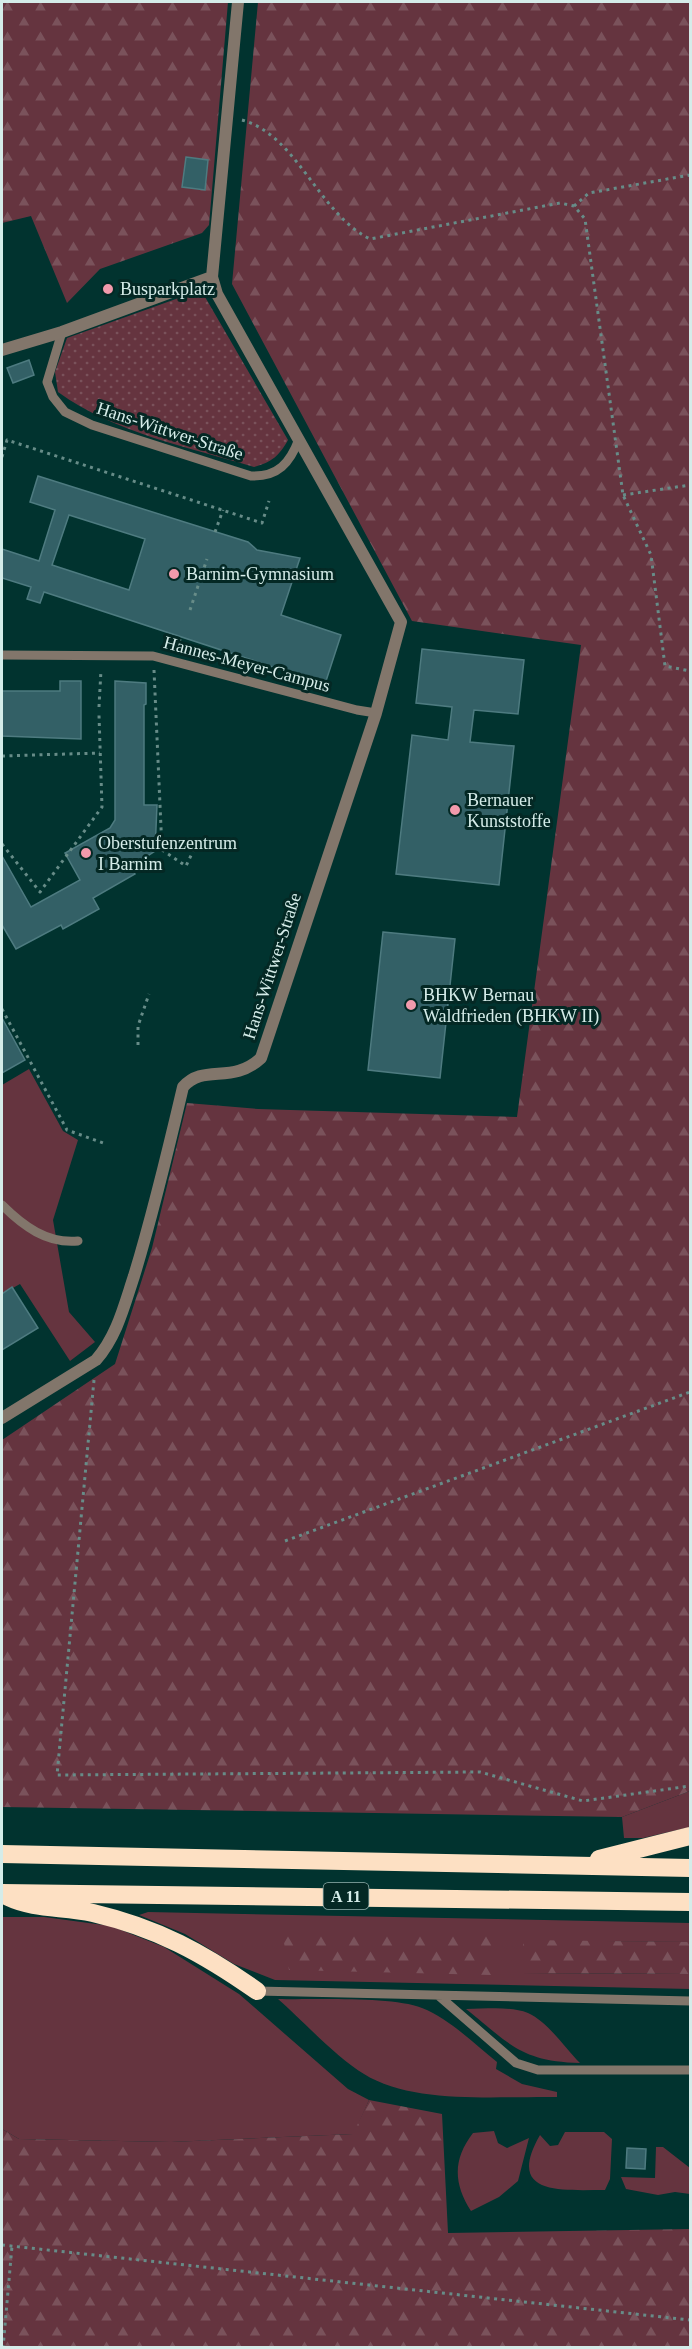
<svg xmlns="http://www.w3.org/2000/svg" width="692" height="2349" viewBox="0 0 692 2349" font-family="'Times New Roman',serif">
<defs>
<pattern id="forest-firs" width="22" height="20" patternUnits="userSpaceOnUse" patternTransform="scale(1.5)"><rect width="22" height="20" fill="#65343f"/><path d="M5 1l3.5 6h-7zM16 11l3.5 6h-7z" fill="#7a525b"/></pattern>
<pattern id="park-dots" width="8" height="8" patternUnits="userSpaceOnUse" patternTransform="scale(1.5)"><rect width="8" height="8" fill="#65343f"/><path d="M2 2h.1M6 6h.1" fill="none" stroke="#7a525b" stroke-width="1.8" stroke-linecap="round"/></pattern>
</defs>
<rect width="100%" height="100%" fill="#01332f"/>
<path fill="#65343f" d="M29,1069l34,62 15,9 -25,80 16,92 26,30 -25,19 -50,-77 -18,10v-209z
M690,1791v36l-47,11h-19l-2,-21z
M148,1912l542,11v19l-166,-1 -1,32 167,1v15l-415,-9 -41,-16 -49,-30 -46,-19z
M2,1917h42l67,9 53,21 75,47 109,95 21,11 -15,34 -183,8 -152,-3 -17,-10z
M278,1999c36,1 113,-3 144,9 28,11 52,36 75,54l-1,7 26,15 35,8v5c-57,-1 -144,8 -193,-23 -27,-16 -61,-53 -86,-75z
M466,2009c20,0 44,-3 62,4 20,9 37,35 52,50 -60,-2 -70,-19 -114,-54z
M494,2131l4,12 9,5 22,-10 -11,43 -19,16 -28,14c-18,-28 -18,-52 2,-78z
M565,2132h39l8,7 -2,40 -5,11c-44,0 -100,6 -65,-55l10,11 8,-1z
M656,2147h7l27,21v26l-15,-2 -17,3 -32,-6 -5,-12 34,1z"/>
<path fill="url(#forest-firs)" d="M2,2h226l-19,223 -7,8 -102,36 -33,34 -36,-87 -29,7z
M258,2h432v1789l-68,26 -620,-10v-367l113,-76 37,-116 35,-145 71,6 259,8 64,-472 -169,-24 -180,-337z
M282,1932l212,4 -3,39 -202,-5z
M523,1940l167,2v32l-167,-1z
M369,2100l73,14 6,119 242,-4v118h-688v-218l17,10 152,3 182,-8z"/>
<path fill="url(#park-dots)" d="M201,290l87,150c-9,16 -16,22 -34,27 -66,-20 -139,-34 -196,-75l-3,-20 12,-34z"/>
<path fill="#336066" stroke="#4e7b80" stroke-width="1.5" fill-rule="evenodd" d="M186,157l22,3 -3,30 -23,-3z
M29,360l5,15 -21,8 -6,-15z
M38,476l210,66 9,8 43,8 -19,57 60,20 -16,49 -281,-92 -4,11 -13,-4 4,-12 -29,-9v-29l37,12 16,-51 -25,-8zM69,515l76,24 -16,51 -77,-25z
M422,649l102,11 -6,54 -44,-4 -4,32 44,4 -15,139 -103,-11 16,-139 36,5 4,-33 -36,-4z
M60,681h21v58l-79,-3v-45h58z
M115,681l31,2v21l-2,1v100h13l-2,46 -24,16 4,7 -42,24 6,11 -36,20 -2,-4 -45,24 -14,-24v-69l29,51 49,-27 -15,-27 45,-25 5,-8z
M383,932l72,7 -15,139 -72,-8z
M2,1018l23,42 -23,13z
M12,1287l26,41 -36,22v-56z
M627,2148l19,1 -1,20 -19,-1z"/>
<g fill="none" stroke-linecap="round" stroke-linejoin="round">
<path stroke="#678c88" stroke-width="3" stroke-dasharray="3 4.5" stroke-linecap="butt" d="M242,120c55,15 77,94 128,119l190,-36 14,3 11,13 38,276 28,60 14,111 25,5
M574,206l15,-13 101,-18
M2,457l5,-17 255,83 7,-22
M623,495l67,-10
M215,532l8,-22
M190,610l17,-51
M177,649l4,-13
M154,670l8,180 24,16 10,-21
M99,707l2,-37
M2,756l98,-3
M2,844l38,48 62,-85 -3,-92
M2,1009l65,121 39,14
M138,1045v-19l11,-32
M94,1380l-37,395 423,-3 103,29 107,-15
M285,1541l405,-149
M2,2245l688,75
M3,2348l9,-102"/>
<path stroke="#82766b" stroke-width="9" d="M62,332l-15,50 6,15 12,15 27,13 159,51c27,1 39,-13 48,-37
M2,655l151,1 204,54 19,3
M2,1205c21,21 45,39 76,36
M257,1991l433,10
M439,1996l77,67 22,7h152"/>
<path stroke="#82766b" stroke-width="12" d="M2,350l60,-18 150,-55
M2,1418l94,-58c21,-24 28,-54 38,-84 19,-62 34,-125 49,-189 21,-24 49,-2 78,-29l115,-345 25,-91 -184,-328 -5,-17 26,-275"/>
<path stroke="#fde0c3" stroke-width="18" d="M2,1854l688,14
M599,1859l91,-23
M2,1893l688,9
M8,1897c27,13 56,9 85,16 64,15 110,40 164,78"/>
</g>
<g fill="#f29aac" stroke="#042824" stroke-width="2">
<circle cx="108" cy="289" r="6"/>
<circle cx="174" cy="574" r="6"/>
<circle cx="455" cy="810" r="6"/>
<circle cx="86" cy="853" r="6"/>
<circle cx="411" cy="1005" r="6"/>
</g>
<g text-anchor="middle" stroke-width="6" stroke-linejoin="round" paint-order="stroke">
<rect fill="#042824" stroke="#96b1ae" stroke-width="1.5" x="323.5" y="1883" width="45" height="26" rx="4.5"/>
<g font-size="16" font-weight="bold" fill="#d5ece9">
<text x="346" y="1902">A 11</text>
</g>
<g font-size="18" fill="#d5ece9" stroke="#042824" text-anchor="start">
<text x="120" y="295">Busparkplatz</text>
<text x="186" y="580">Barnim-Gymnasium</text>
<text x="467" y="806">Bernauer<tspan x="467" dy="21">Kunststoffe</tspan></text>
<text x="98" y="849">Oberstufenzentrum<tspan x="98" dy="21">I Barnim</tspan></text>
<text x="423" y="1001">BHKW Bernau<tspan x="423" dy="21">Waldfrieden (BHKW II)</tspan></text>
</g>
<g font-size="18" fill="#d5ece9" stroke="#042824">
<text transform="translate(170 431) rotate(18)" y="6">Hans-Wittwer-Straße</text>
<text transform="translate(247 664) rotate(15)" y="6">Hannes-Meyer-Campus</text>
<text transform="translate(272 966) rotate(-72)" y="6">Hans-Wittwer-Straße</text>
</g>
</g>
<rect width="692" height="2349" fill="none" stroke="#d5ece9" stroke-width="6"/>
</svg>
